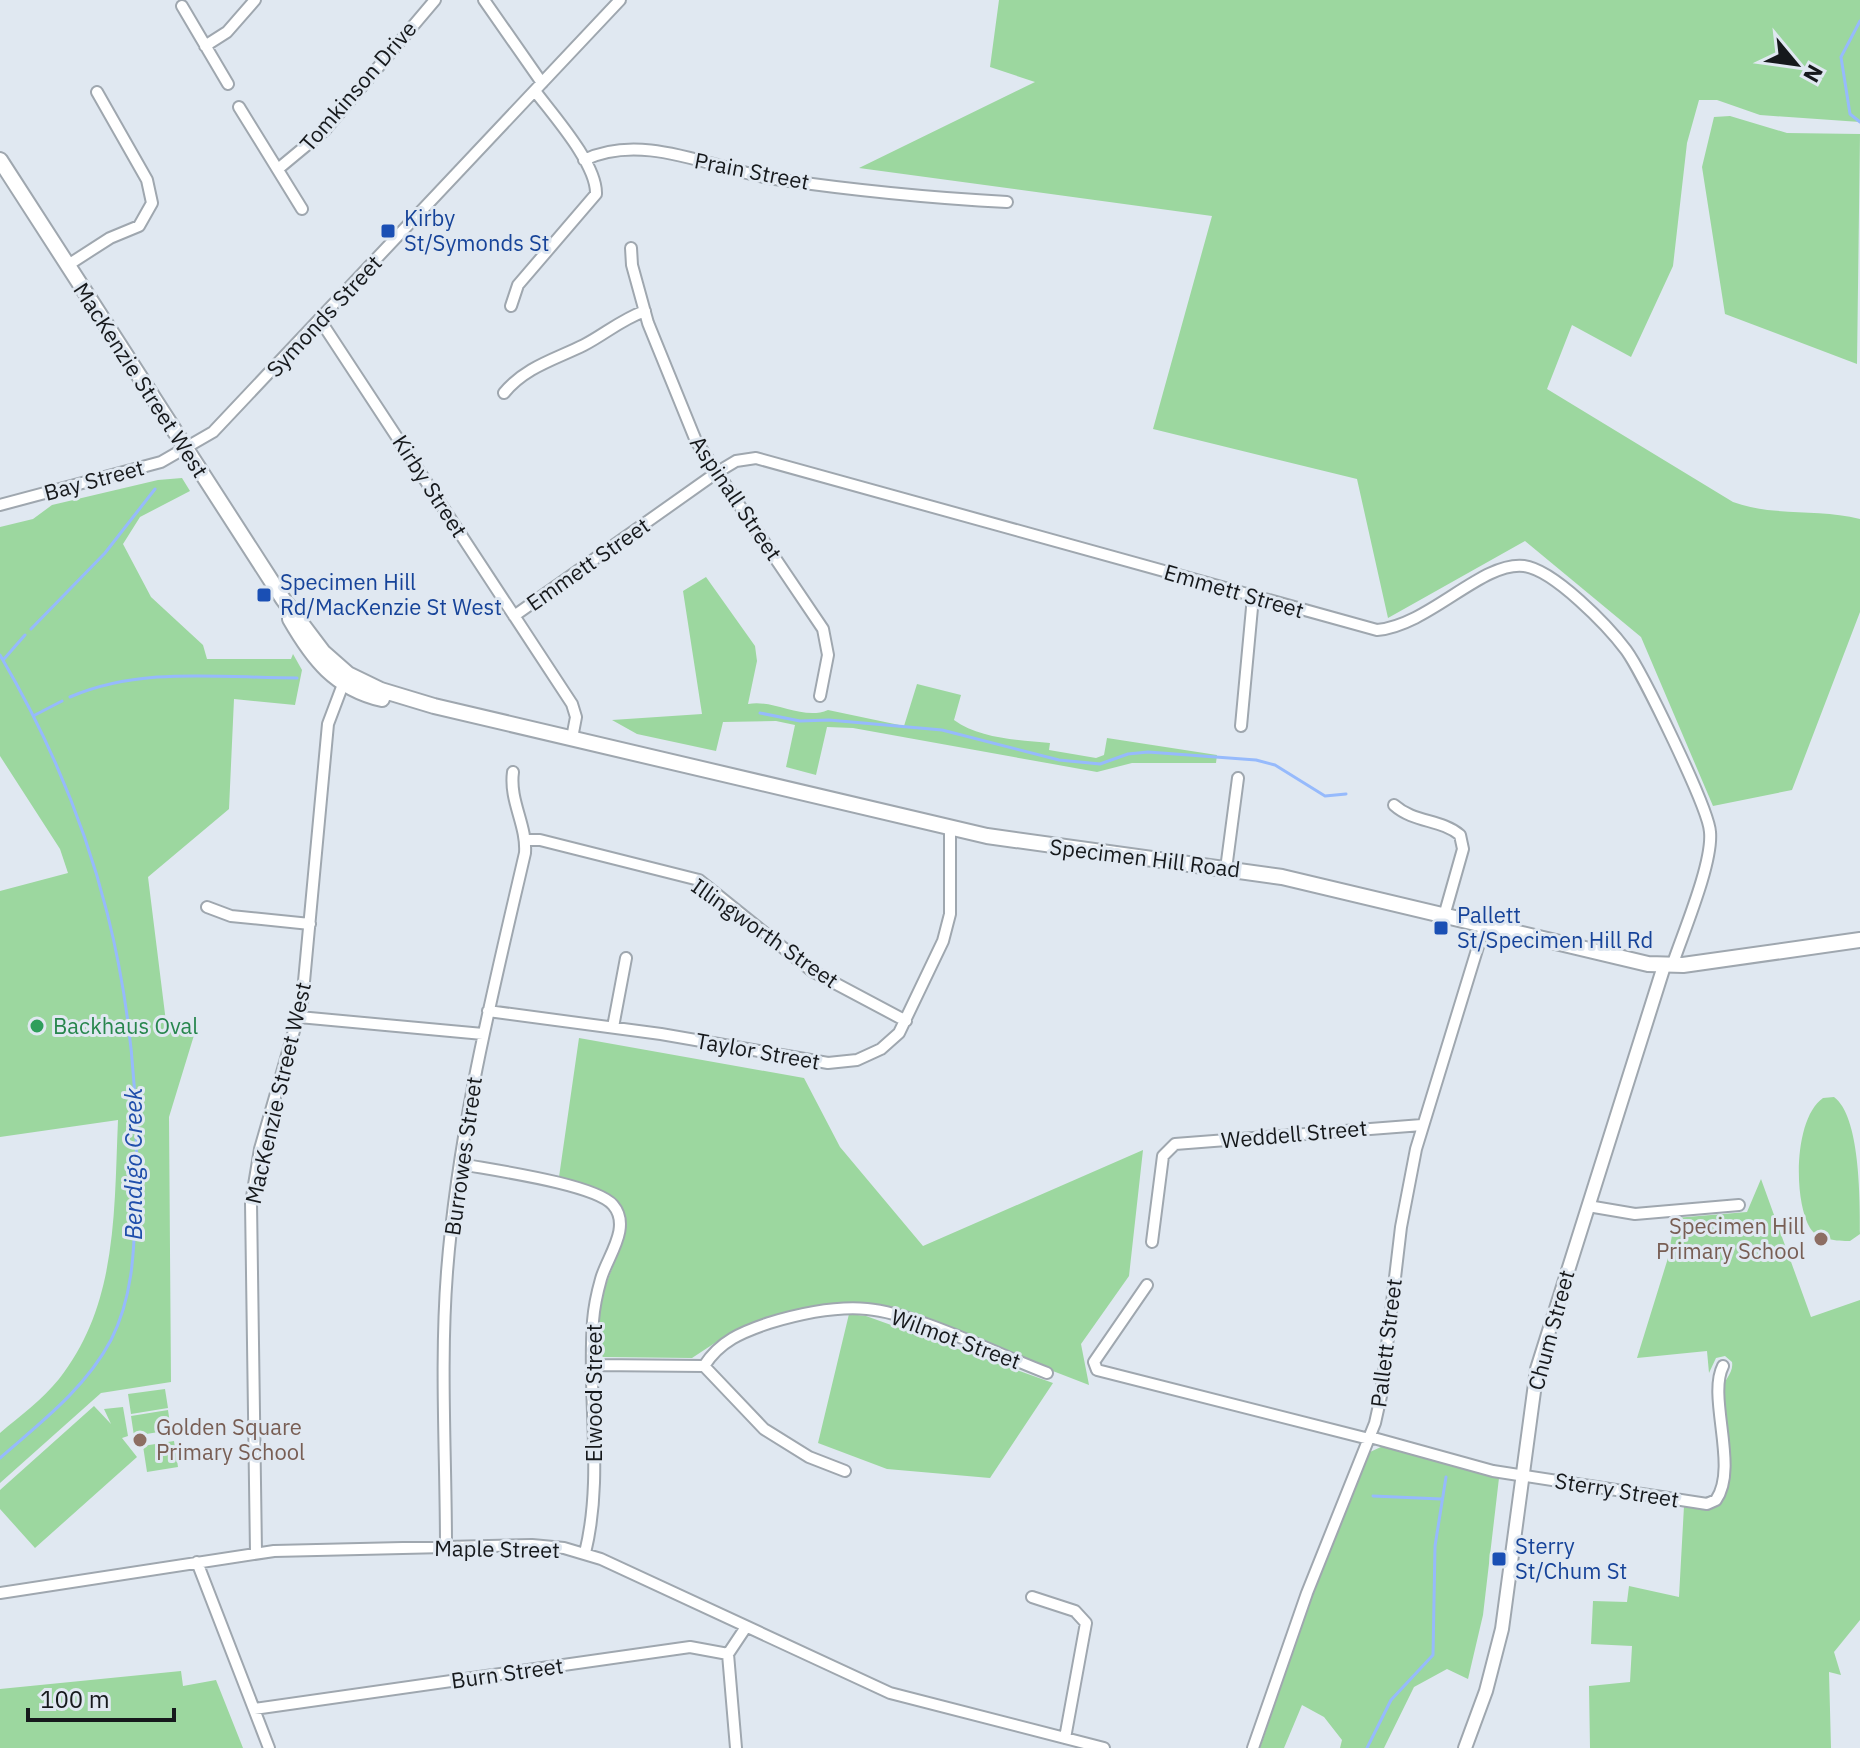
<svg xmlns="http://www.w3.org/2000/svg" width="1860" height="1748" viewBox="0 0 1860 1748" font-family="'IBM Plex Sans',sans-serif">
<rect width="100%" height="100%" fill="#e0e8f1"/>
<path fill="#9cd79f" d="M999,0h861v122l-100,-7 -43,-15h-18l-12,43 -14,123 -42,91 -59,-32 -25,64 186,113c40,15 85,6 127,17v93l-68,178 -79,16 -72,-169 -116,-96 -137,77 -31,-139 -204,-50 59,-213 -353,-48 176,-86 -45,-15z
M1730,116l57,17 73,1 -3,230 -132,-50 -23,-147 12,-50z
M182,478l8,13 -50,26 -17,27 28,53 52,48 4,14h84l2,-5 9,16 -7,35 -61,-6 -5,110 -81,68 18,145 29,10 -26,85 2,265 -70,11 -101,90v-50c20,-17 43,-34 59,-54 59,-75 55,-168 59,-259l-118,17v-246l68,-18 -8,-24 -60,-93v-229l33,-8 19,-14 106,-25z
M706,577l49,69 2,15 -9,43c27,-5 55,17 80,6l76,16 13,-42 44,11 -7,25c26,19 66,20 96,23l-1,7 47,8 8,-3 3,-17 110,17 -1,8h-84l-35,9 -244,-44 -26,-1 -11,48 -30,-8 9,-42 -19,-4 -53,1 -7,29 -79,-17 -25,-14 90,-6 -19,-123z
M579,1038l225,40 36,69 83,99 220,-96 -14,126 -48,68 8,41 -199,-77 -39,-4 -121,29 -38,25 -89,-1c-7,-8 -5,-18 -5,-29 2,-83 83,-118 -39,-151z
M1834,1097c26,19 26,100 26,137l-10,7c-12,0 -33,-1 -40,-13 -17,-29 -16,-110 13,-130z
M1761,1179l50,138 49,-17v320l-26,32 7,23 -12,-3 2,76h-241l-1,-62 41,-4 2,-36 -41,-2 2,-43 34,1 2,-16 50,11 5,-91 28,2c27,-17 12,-89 11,-117 0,-12 11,-17 9,-29l-7,-6 -9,2 -7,15 -2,-22 -70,7 31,-100 7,-40 72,-6z
M849,1314l17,2 187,67 -63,95 -103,-9 -69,-26z
M165,1389l3,19 -37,6 -3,-20z
M94,1406l17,18 -7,-15 19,-2 5,29 -6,2 15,19 -102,91 -35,-39v-19z
M168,1410l3,20 -37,6 -3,-20z
M174,1441l4,26 -31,5 -4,-26z
M1383,1446l116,32 -16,137 -15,64 -21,-10 -33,18 -30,61h-44l2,-8 -18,-23 -22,-12 -18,43h-24l54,-158 56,-138z
M181,1671l2,15 33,-6 27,68h-243v-59z"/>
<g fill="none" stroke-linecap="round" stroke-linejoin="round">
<path stroke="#96bafc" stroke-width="3" d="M1860,21l-19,36 9,57 10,8
M31,629l74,-76 50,-64
M0,655c99,168 142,343 136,537 -2,51 -1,101 -25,148 -26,49 -71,83 -111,118
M4,659l21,-24
M70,697c72,-31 151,-19 227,-19
M760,713l40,8 29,-1 113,10 117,30 41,4 28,-10 20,-2 108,8 19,5 50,31 21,-2
M35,715l27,-14
M1373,1496l68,3
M1367,1748l24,-48 42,-45 2,-109 11,-69"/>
<g stroke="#9fa7af" stroke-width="14">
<path id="minor" d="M484,0l58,83
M182,6l46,78
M205,46l22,-14 28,-32
M239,107l63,102
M584,160c60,-29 131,10 191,19 77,11 154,19 232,23
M278,169l47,-39 110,-130
M631,248l1,17 16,58 48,118 127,188 5,26 -8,41
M68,265l42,-27 29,-12 13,-23 -5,-23 -50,-88
M511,306l7,-21 78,-91c1,-30 -43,-79 -61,-103
M320,320l252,384 4,13 -4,21
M504,393c21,-26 52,-34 80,-48 21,-11 38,-26 61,-34
M0,505l161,-43 52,-30 407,-432
M514,616l202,-143 20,-12 20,-3 621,172c53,-5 105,-69 147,-64 30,4 84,60 102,84 16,22 83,159 84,182 3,31 -27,101 -38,134
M1241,726l12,-129
M1394,805c20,18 47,14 66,30l3,14 -19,67
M525,840h15l159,40 113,91 94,50
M1226,869l12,-91
M207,907l24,9 79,8
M488,1011l173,23 167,29 29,-3 24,-11 18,-16 44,-92 7,-27v-87
M299,1017l184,17
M613,1027l13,-69
M461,1164c31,6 134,20 152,41 19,22 -6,52 -12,74 -4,14 -7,29 -8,42 -6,78 11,155 -8,232
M1588,1206l47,8 104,-9
M1152,1242l11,-86 12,-12 247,-19
M1147,1285l-53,77 3,8 272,69
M593,1365l111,1 60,63 45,28 36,14
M704,1366c16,-25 38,-34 65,-43 30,-9 67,-17 98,-14 48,4 132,46 180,64
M1370,1437l123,34 214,33 9,-4c23,-33 -9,-103 7,-134
M446,1547c0,-92 -6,-184 1,-275 11,-142 46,-281 78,-419 2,-28 -16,-52 -12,-81
M256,1553l-5,-350 9,-54 42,-146 26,-279 17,-45
M197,1562l72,186
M0,1593l274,-42 258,-6 32,3 37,11 289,134 214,55
M1032,1597l43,14 11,12 -21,115
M728,1654l8,94
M254,1709l436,-62 38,7 18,-27
M1253,1748l54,-155 68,-170 6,-27 20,-169 15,-78 68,-222"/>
</g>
<g stroke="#9fa7af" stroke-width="16">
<path id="tertiary" d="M1465,1748l21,-57 16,-62 35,-260 127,-403"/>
</g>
<g stroke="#9fa7af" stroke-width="18">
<path id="secondary" d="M0,160l283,439 40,53 25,22 33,16 53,16 553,130 295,41 366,87 35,1 177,-25
M290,619c23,40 45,69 92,80"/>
</g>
<use href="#minor" stroke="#fff" stroke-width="10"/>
<use href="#tertiary" stroke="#fff" stroke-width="12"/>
<use href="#secondary" stroke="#fff" stroke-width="14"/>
</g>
<g fill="#1a4fb4" stroke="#e0e8f1" stroke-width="3">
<rect x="380" y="223" width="16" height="16" rx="4"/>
<rect x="256" y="587" width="16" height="16" rx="4"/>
<rect x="1433" y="920" width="16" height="16" rx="4"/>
<rect x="1491" y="1551" width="16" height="16" rx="4"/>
</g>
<circle fill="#2e9e5b" stroke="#e0e8f1" stroke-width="3" cx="37" cy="1026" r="8"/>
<g fill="#8d6e63" stroke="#e0e8f1" stroke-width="3">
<circle cx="1821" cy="1239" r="8"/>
<circle cx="140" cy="1440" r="8"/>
</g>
<g text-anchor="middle" stroke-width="6" stroke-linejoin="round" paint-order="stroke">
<g font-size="22" fill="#16191c" stroke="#e0e8f1">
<text transform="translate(358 86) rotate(-49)" y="8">Tomkinson Drive</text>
<text transform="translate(752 171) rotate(11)" y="8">Prain Street</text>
<text transform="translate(324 316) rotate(-47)" y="8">Symonds Street</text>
<text transform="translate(141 380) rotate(57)" y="8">MacKenzie Street West</text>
<text transform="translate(94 480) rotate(-15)" y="8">Bay Street</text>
<text transform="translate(430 486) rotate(57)" y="8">Kirby Street</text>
<text transform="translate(736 498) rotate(56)" y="8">Aspinall Street</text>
<text transform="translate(588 564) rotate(-35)" y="8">Emmett Street</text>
<text transform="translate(1234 591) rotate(16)" y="8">Emmett Street</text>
<text transform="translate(1145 858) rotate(7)" y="8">Specimen Hill Road</text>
<text transform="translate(765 933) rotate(35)" y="8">Illingworth Street</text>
<text transform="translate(758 1051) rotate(10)" y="8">Taylor Street</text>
<text transform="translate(278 1093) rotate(-77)" y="8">MacKenzie Street West</text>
<text transform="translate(1294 1134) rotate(-5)" y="8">Weddell Street</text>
<text transform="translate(463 1156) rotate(-82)" y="8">Burrowes Street</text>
<text transform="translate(1551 1330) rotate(-75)" y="8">Chum Street</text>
<text transform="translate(956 1339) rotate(20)" y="8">Wilmot Street</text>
<text transform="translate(1386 1343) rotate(-83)" y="8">Pallett Street</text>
<text transform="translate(594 1393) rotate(-90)" y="8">Elwood Street</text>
<text transform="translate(1617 1490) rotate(9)" y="8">Sterry Street</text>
<text transform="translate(497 1549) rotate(1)" y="8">Maple Street</text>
<text transform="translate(507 1673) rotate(-8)" y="8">Burn Street</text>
</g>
<g font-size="22" fill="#164399" stroke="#e0e8f1" text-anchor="start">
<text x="404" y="226">Kirby<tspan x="404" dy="25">St/Symonds St</tspan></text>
<text x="280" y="590">Specimen Hill<tspan x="280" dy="25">Rd/MacKenzie St West</tspan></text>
<text x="1457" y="923">Pallett<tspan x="1457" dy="25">St/Specimen Hill Rd</tspan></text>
<text x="1515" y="1554">Sterry<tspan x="1515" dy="25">St/Chum St</tspan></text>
</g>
<g font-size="22" fill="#27864d" stroke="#e0e8f1" text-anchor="start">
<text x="53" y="1034">Backhaus Oval</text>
</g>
<g font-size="22" fill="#785e54" stroke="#e0e8f1" text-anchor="end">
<text x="1805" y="1234">Specimen Hill<tspan x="1805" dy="25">Primary School</tspan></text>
<text x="156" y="1435" text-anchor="start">Golden Square<tspan x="156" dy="25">Primary School</tspan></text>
</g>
<g font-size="24" font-style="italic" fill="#1f4eab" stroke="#e0e8f1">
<text transform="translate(134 1164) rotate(-90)" y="8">Bendigo Creek</text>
</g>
</g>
<g transform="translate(1796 64) rotate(119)" stroke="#e0e8f1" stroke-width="6" paint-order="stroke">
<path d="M0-6L14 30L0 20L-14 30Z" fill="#16191c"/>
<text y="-12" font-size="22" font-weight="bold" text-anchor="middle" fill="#16191c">N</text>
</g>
<path d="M28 1708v12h146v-12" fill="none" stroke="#16191c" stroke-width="4"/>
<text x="40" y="1708" font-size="24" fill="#16191c" stroke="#e0e8f1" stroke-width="6" paint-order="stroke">100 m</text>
</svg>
